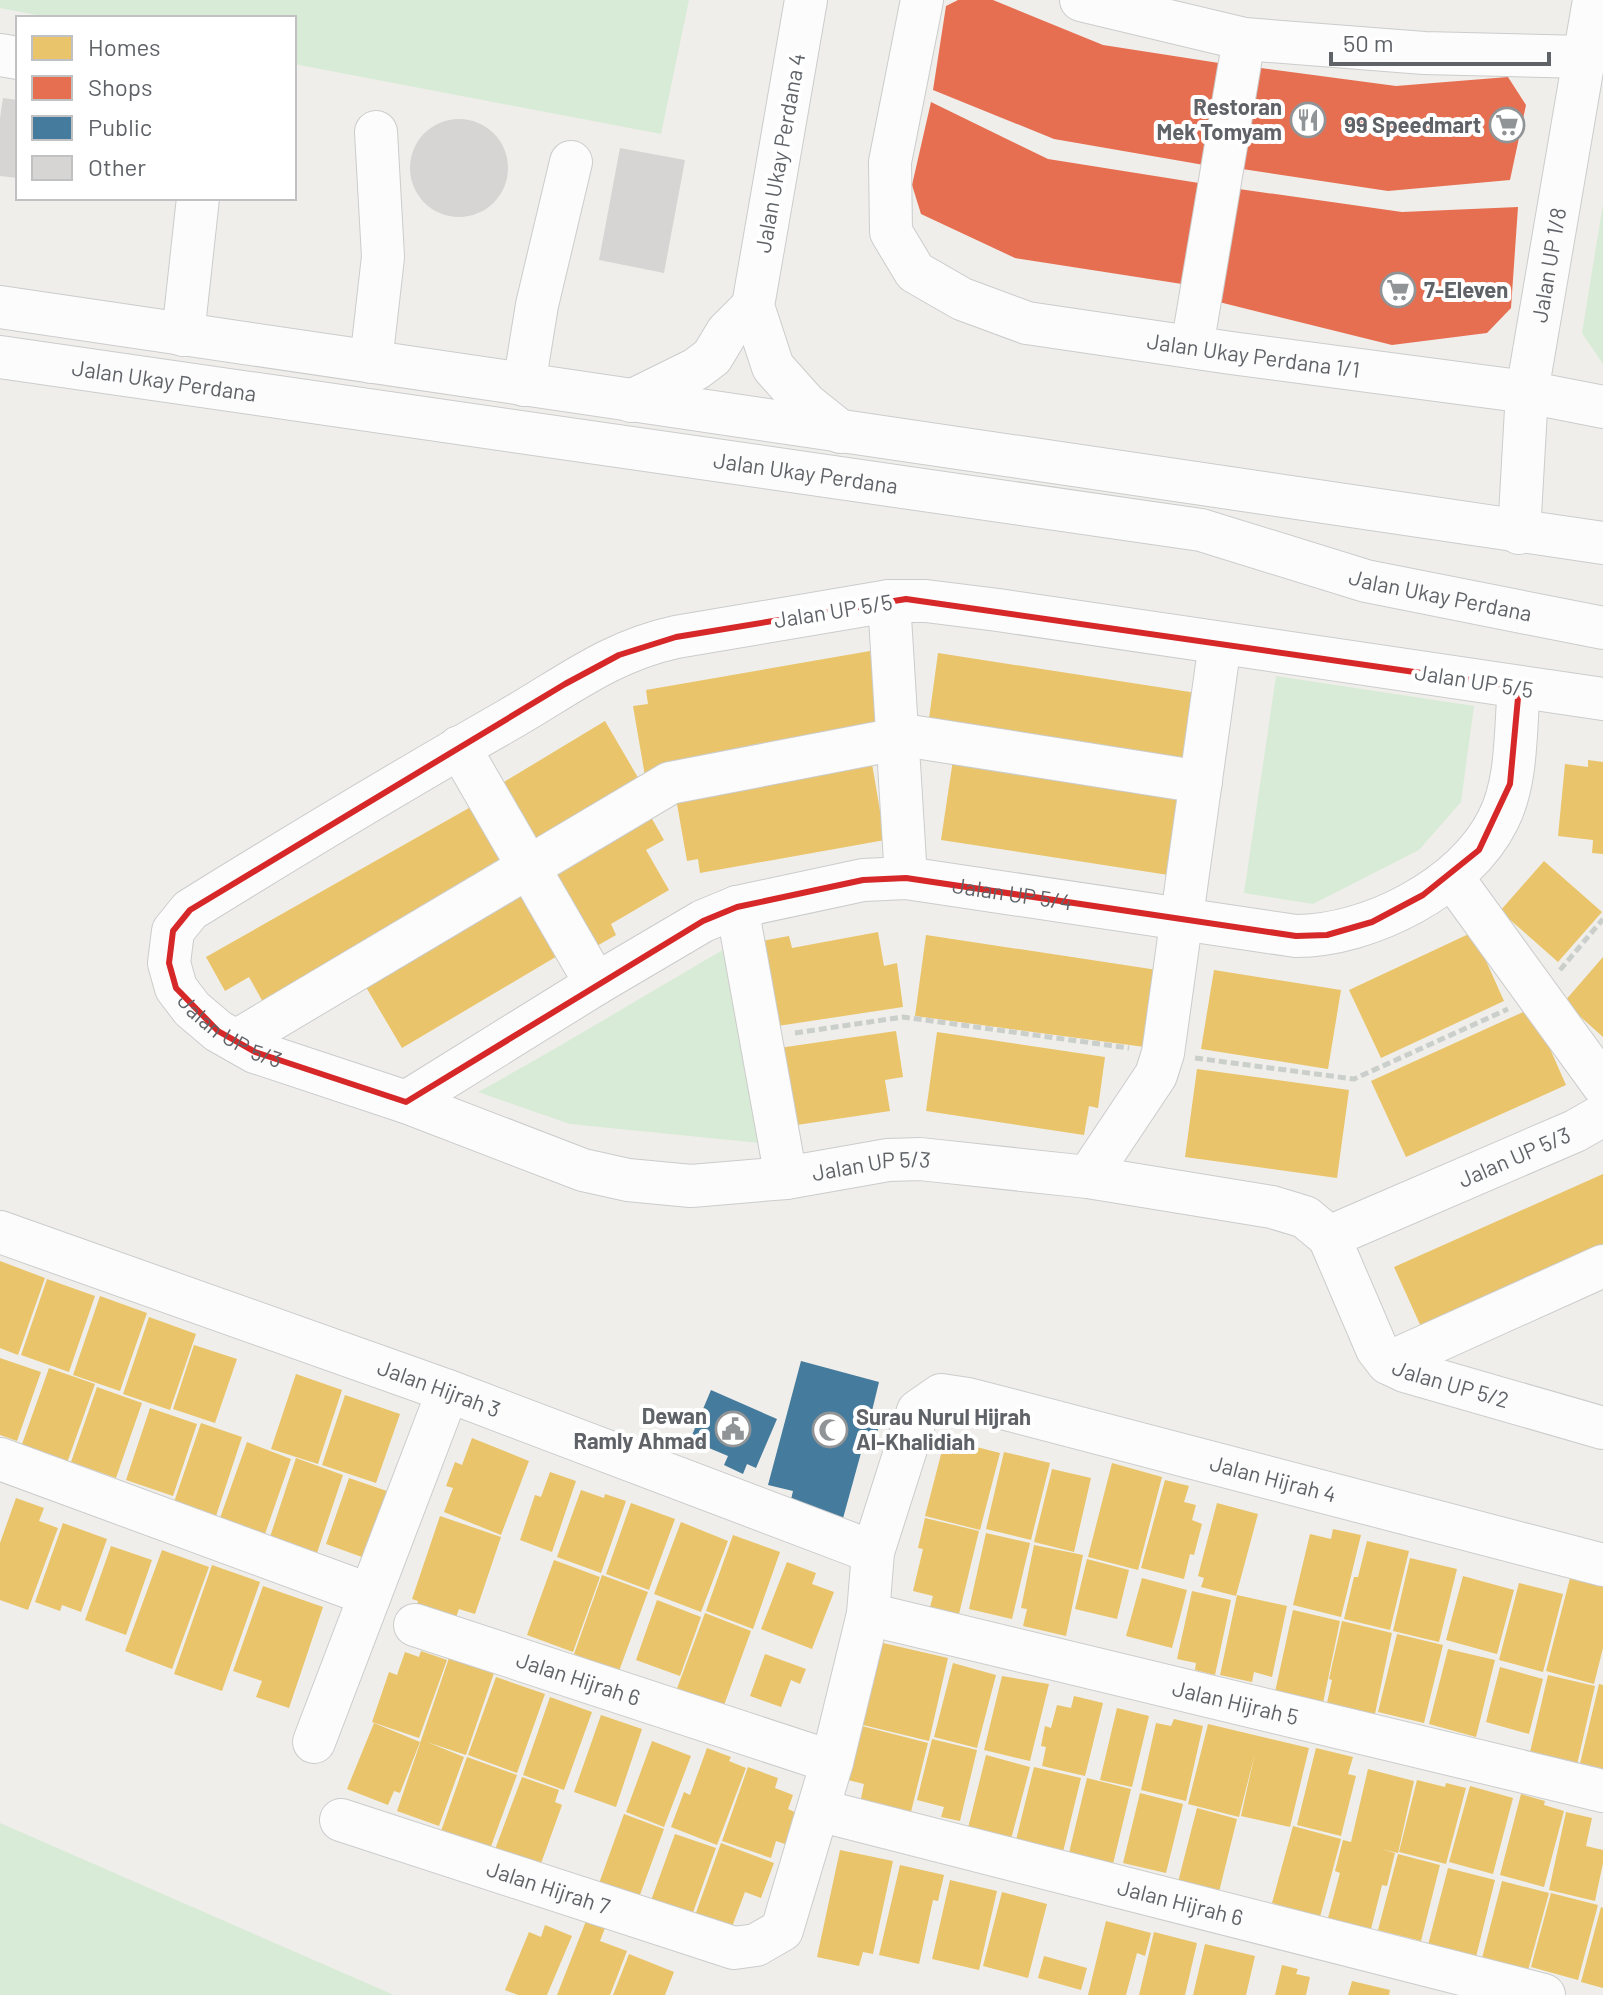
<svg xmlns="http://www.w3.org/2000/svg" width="1603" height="1995" viewBox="0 0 1603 1995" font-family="Barlow,sans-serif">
<rect width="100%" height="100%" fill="#efeeea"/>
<path fill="#d8ebd6" d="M0,0h689l-28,134 -367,-70v-46h-241l-53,-10z
M1603,204v160l-21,-31z
M1276,676l198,30 -13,96 -42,48 -106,54 -69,-11z
M726,948l33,195 -189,-19 -92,-32c84,-46 165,-96 248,-144z
M0,1823l394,172h-394z"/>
<path fill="#e9c46a" d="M870,651l14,83 -239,42 -12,-70 15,-2 -2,-14z
M938,653l265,41 -12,80 -264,-41z
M605,721l42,72 -110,66 -43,-71z
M870,752l15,88 -185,33 -2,-14 -11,2 -13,-74z
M954,753l234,36 -13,87 -234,-36z
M1588,760l15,2v92l-11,-1 1,-13 -35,-4 7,-72 23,3z
M476,804l39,70 -246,139 -20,-36 -24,14 -19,-34z
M647,810l17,30 -18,10 23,40 -58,34 5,11 -28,16 -46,-81z
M1544,861l58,51 -44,50 -58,-51z
M522,882l42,70 -162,96 -42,-71z
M878,932l6,34 13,-3 6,44 -132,20 -14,-85 32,-6 3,12z
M1473,932l31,69 -123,57 -32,-68z
M926,935l238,36 -12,77 -237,-32z
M1603,957v80l-39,-35z
M1214,970l127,20 -13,79 -127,-20z
M1532,1008l34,77 -160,72 -35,-76z
M896,1031l7,46 -18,3 5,31 -100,15 -11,-78z
M937,1032l168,25 -7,51 -9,-2 -5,29 -158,-24z
M1197,1069l152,21 -12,88 -152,-21z
M1603,1174v87l-176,79 -33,-73z
M0,1261l45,17 -27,77 -18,-7z
M47,1279l48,17 -26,76 -48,-17z
M100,1296l47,17 -27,78 -47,-16z
M149,1317l47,17 -26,76 -47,-16z
M194,1345l43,14 -22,64 -42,-14z
M0,1358l41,14 -24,69 -17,-6z
M49,1368l46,16 -28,79 -46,-16z
M296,1374l46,16 -24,74 -47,-15z
M97,1387l45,16 -26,75 -45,-16z
M345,1395l55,19 -24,69 -54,-18z
M150,1408l47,16 -24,72 -47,-16z
M201,1423l41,14 -26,79 -42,-14z
M472,1438l57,23 -28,74 -57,-23 9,-24 -7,-2 9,-24 7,3z
M945,1439l55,14 -20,77 -55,-14z
M247,1442l44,17 -26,75 -45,-16z
M1004,1452l46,11 -19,77 -45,-11z
M296,1458l47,17 -26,78 -47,-16z
M1112,1463l50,14 -24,93 -50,-13z
M1052,1469l39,9 -17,74 -40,-10z
M550,1472l26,9 -24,71 -32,-12 15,-45 6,2z
M349,1478l38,13 -13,39 -1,31 -47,-17z
M1165,1480l24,6 -5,16 12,3 -4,15 10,4 -8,31 -4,-1 -6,25 -43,-11z
M581,1490l23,8 1,-4 21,7 -25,72 -44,-16z
M16,1498l28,10 -5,13 19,7 -30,82 -28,-10v-57z
M631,1503l44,16 -26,71 -43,-16z
M1217,1503l41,11 -22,82 -35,-9 3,-9 -6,-2z
M440,1516l61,21 -26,77 -16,-5 -4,11 -40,-9 3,-10 -6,-2z
M925,1518l54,13 -20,83 -29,-7 3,-11 -20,-5 10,-42 -5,-1z
M681,1522l47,19 -27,71 -47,-18z
M63,1523l44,16 -26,73 -19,-7 -2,6 -25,-9z
M1333,1529l28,6 -20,82 -48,-12 17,-71 21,5z
M986,1533l44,10 -18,76 -43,-10z
M733,1535l47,17 -27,77 -47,-18z
M1367,1541l42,10 -19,79 -46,-11 10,-42h4z
M1034,1545l49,10 -17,81 -43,-10 4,-17 -6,-1z
M111,1546l41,14 -26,75 -41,-15z
M162,1550l47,17 -37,102 -47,-18z
M1410,1558l47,11 -18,73 -46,-11z
M1087,1559l42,11 -12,49 -42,-10z
M554,1560l46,17 -27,75 -46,-17z
M787,1562l29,11 -4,11 22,8 -22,57 -51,-20z
M212,1565l48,17 -38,109 -48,-17z
M1571,1574l32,8v66l-9,36 -48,-13z
M602,1575l46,17 -29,79 -45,-17z
M1463,1576l51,14 -17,64 -51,-14z
M1142,1578l45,12 -15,58 -46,-12z
M1519,1583l44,11 -20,78 -44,-12z
M263,1586l60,21 -34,101 -33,-11 6,-16 -29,-10z
M1192,1591l39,9 -16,75 -20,-5 1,-7 -19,-4z
M1237,1595l50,11 -15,71 -18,-5 -2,10 -32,-7z
M657,1600l44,17 -21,59 -44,-16z
M1293,1610l47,11 -17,82 -48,-11z
M705,1613l46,18 -32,88 -47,-17z
M1342,1621l50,12 -17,81 -48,-11 5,-23 -3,-1z
M1397,1634l46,11 -19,78 -46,-11z
M883,1643l65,15 -19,83 -66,-16z
M1448,1649l47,11 -19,77 -47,-13z
M421,1651l26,9 -28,78 -47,-16 17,-50 8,3 8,-23 14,5z
M765,1654l41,15 -6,15 -9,-4 -10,27 -31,-11z
M449,1658l45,15 -28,82 -39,-13 37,15 -25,69 -42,-15z
M953,1663l43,12 -19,73 -43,-11z
M1500,1667l43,12 -14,55 -43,-12z
M1548,1675l47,11 -18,79h-50z
M1002,1676l47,8 -19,77 -46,-11z
M496,1677l49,17 -28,79 -49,-18z
M1599,1684l4,1v93l-25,-6z
M1074,1696l29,7 -18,73 -43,-10 4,-19 -5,-1 4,-20 6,2 6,-23 14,3z
M550,1697l42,15 -28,78 -41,-15z
M1117,1708l32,8 -17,71 -32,-7z
M601,1715l41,14 -26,78 -42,-15z
M1174,1719l29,7 -17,75 -45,-11 15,-67 15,3z
M374,1723l46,19 -20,51 -6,-2 -6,14 -41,-16z
M1208,1724l101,24 -19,79 -49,-11 14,-63 -16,64 -51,-13z
M862,1726l66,17 -18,73 -50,-13 4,-19 -16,-4z
M932,1739l45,11 -17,71 -19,-4 3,-10 -27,-7z
M652,1741l39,15 -27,71 -38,-15z
M707,1748l24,9 -2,4 17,7 -29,77 -46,-18 13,-35 6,3z
M1316,1748l37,9 -5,17 8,2 -15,60 -44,-11z
M986,1755l44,12 -20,76 -43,-11z
M467,1757l50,18 -28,77 -49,-18z
M748,1767l30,11 -3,10 18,7 -5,14 11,5 -11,31 -12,-4 -5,17 -49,-17z
M1034,1767l47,11 -18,74 -47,-12z
M1368,1769l46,12 -16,72 -17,-4 14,4 -8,33 -5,-1 -11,44 -43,-11 12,-45 -5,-2 8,-31 8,2z
M522,1777l37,13 -4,12 7,3 -23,64 -45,-17z
M1087,1778l44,11 -18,75 -44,-11z
M1417,1780l28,7 1,-4 20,5 -20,76 -47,-12z
M1470,1786l43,12 -20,76 -44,-12z
M1140,1793l43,11 -17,69 -43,-10z
M1521,1794l24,7 -1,4 20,6 -20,76 -44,-12z
M1197,1808l40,11 -18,73 -41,-10z
M1566,1812l26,6 -6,28 17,4v13l-8,38 -46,-11z
M624,1814l40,15 -27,74 -40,-14z
M1293,1826l48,13 -21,78 -48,-14z
M675,1834l41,14 -26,73 -41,-15z
M721,1843l53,20 -13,35 -16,-6 -16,43 -36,-14z
M840,1850l53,11 -20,93 -10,-2 -4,14 -42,-9z
M1398,1854l42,11 -19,76 -43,-11z
M900,1865l44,10 -6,26 -5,-1 -14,64 -40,-9z
M1448,1868l47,12 -19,77 -48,-12z
M950,1880l47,11 -18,79 -47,-11z
M1502,1881l47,12 -22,81 -46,-12z
M1002,1892l45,12 -19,74 -45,-12z
M1551,1893l47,12 -20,75 -47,-13z
M1601,1907l2,1v80l-22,-6z
M586,1921l19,7 -5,13 27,10 -17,44h-53z
M1106,1921l45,12 -6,23 -8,-3 -11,42h-38z
M545,1925l27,11 -25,59h-29l-13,-5 24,-58 12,5z
M1154,1932l43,11 -12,52h-46z
M1205,1944l50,12 -9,39h-53z
M629,1954l45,18 -9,23h-52z
M1044,1956l43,12 -6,22 -43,-12z
M1282,1965l16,4 -2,5 14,3 -4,18h-31z
M1352,1981l38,9 -1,5h-41z"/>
<path fill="#e76f51" d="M958,0h35l110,45 116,18 -15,102 -150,-26 -121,-49 13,-84z
M1246,66l150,20 112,-9 18,28 -16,75 -122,11 -159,-24z
M931,102l117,57 151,24 -17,101 -167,-26 -94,-44 -9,-29z
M1225,187l177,25 116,-5 -7,101 -24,25 -95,12 -189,-47z"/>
<path fill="#457b9d" d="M801,1361l78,21 -8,33 10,3 -7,26 -10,-2 -22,80 -53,-14 4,-17 -25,-6z
M711,1390l66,29 -21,49 -9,-4 -4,10 -19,-9 4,-9 -38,-16z"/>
<path fill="#d6d5d3" d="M3,98l15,2v78l-18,-2v-58z
M410 168a49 49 0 1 1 98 0a49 49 0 1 1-98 0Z
M620,148l65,12 -21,113 -65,-13z"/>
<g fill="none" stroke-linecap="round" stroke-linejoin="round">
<g stroke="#cbcccc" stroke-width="44">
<g id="minor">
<path d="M806,0l-53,306 20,61 33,37 35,28"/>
<path id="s1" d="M922,0l-32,162 1,70 24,40 47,27 65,24 204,30 296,39 76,15"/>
<path d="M1081,0l163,39 180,14 161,4"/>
<path d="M0,55l18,3"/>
<path d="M0,307l1603,236"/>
<path d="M183,335l15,-137"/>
<path d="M1192,347l52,-308"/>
<path id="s2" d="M0,357l1201,173 165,51 237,47"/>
<path d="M371,362l12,-105 -7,-125"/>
<path d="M524,385l13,-80 34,-143"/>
<path d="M631,401l65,-32 16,-12 15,-25 26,-26"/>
<path id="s3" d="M1519,533l8,-141 67,-392"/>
<path d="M889,601l17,277"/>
<path id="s4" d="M1603,699l-605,-89 -72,-9h-37l-213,36c-68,15 -110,50 -168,83 -107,61 -213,125 -318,190l-17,21 -4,32 7,25 16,21 26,22 37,21 151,50 177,68 45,10 63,6 95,-8 102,-18 32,-1 168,18 184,30 33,10 24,20 246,-106 28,-16"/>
<path d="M897,734l304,48"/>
<path d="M459,747l137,237"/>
<path d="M1452,877l151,208"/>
<path d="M737,907l49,271"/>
<path d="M236,1041l434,-258 227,-44"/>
<path id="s5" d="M406,1102l190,-118 107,-63 34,-14 126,-27 43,-2 390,58c73,0 169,-49 202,-116 20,-39 17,-90 21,-133"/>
<path d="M1088,1177l68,-102 7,-22 57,-410"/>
<path id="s6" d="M0,1232l448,159 425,161"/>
<path id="s7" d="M1329,1237l48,112 11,14 17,8 198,57"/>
<path d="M1388,1363l215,-97"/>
<path d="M0,1459l370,136"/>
<path id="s8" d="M868,1614l735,177"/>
<path id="s9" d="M415,1625l417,137"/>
<path d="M314,1742l134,-351"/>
<path id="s10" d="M818,1810l726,185"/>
<path id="s11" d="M341,1820l393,128 22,-3 26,-15 50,-168 36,-148 5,-62 45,-141 23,-16 27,4 635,166"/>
</g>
</g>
<path stroke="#cacfcc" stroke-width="5" stroke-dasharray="8 4" stroke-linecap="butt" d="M1560,970l43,-51
M795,1033l108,-16 226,31
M1195,1058l159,21 154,-70"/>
<use href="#minor" stroke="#fdfcfc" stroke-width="42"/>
</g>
<path fill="none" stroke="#d62828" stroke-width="6" stroke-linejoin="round" d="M906,599l613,88 -9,97 -31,66 -56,45 -51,27 -45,13 -31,1 -390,-58 -43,2 -126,27 -34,14 -297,181 -151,-50 -37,-21 -42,-43 -7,-25 4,-32 17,-21 375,-226 54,-29 57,-18z"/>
<defs>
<g id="restaurant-ring" transform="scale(1.8)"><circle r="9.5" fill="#fff" stroke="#919496" stroke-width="1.5"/><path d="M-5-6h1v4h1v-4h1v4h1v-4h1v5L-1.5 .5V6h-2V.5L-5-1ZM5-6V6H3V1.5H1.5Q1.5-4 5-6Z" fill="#919496"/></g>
<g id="supermarket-ring" transform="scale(1.8)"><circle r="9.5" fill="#fff" stroke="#919496" stroke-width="1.5"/><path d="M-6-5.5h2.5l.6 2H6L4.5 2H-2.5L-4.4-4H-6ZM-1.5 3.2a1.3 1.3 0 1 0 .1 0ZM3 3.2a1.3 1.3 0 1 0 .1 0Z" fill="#919496"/></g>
<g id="civic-ring" transform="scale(1.8)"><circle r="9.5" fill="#fff" stroke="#919496" stroke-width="1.5"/><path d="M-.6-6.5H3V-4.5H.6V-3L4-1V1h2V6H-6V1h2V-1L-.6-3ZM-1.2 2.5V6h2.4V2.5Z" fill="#919496"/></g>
<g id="mosque-ring" transform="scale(1.8)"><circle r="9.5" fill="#fff" stroke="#919496" stroke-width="1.5"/><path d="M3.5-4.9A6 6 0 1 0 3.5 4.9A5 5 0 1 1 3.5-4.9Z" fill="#919496"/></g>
</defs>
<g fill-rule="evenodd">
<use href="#restaurant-ring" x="1308" y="120"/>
<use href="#supermarket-ring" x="1507" y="125"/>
<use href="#supermarket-ring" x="1398" y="290"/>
<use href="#civic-ring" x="733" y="1429"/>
<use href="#mosque-ring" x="830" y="1430"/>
</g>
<g text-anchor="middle" stroke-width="8" stroke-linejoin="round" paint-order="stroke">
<g font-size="22" font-weight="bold" fill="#5f6368" stroke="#fff" text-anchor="end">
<text x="1282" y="115">Restoran<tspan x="1282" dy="25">Mek Tomyam</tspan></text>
<text x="1481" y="133">99 Speedmart</text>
<text x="1424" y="298" text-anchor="start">7-Eleven</text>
<text x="707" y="1424">Dewan<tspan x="707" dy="25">Ramly Ahmad</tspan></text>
<text x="856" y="1425" text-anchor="start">Surau Nurul Hijrah<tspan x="856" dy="25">Al-Khalidiah</tspan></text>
</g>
<g font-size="22" fill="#5f6368" stroke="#fff">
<text transform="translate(780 153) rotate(-80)" y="8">Jalan Ukay Perdana 4</text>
<text dy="8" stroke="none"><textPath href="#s3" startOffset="270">Jalan UP 1/8</textPath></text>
<text dy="8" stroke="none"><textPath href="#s1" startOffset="634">Jalan Ukay Perdana 1/1</textPath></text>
<text dy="8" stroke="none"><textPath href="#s2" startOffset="166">Jalan Ukay Perdana</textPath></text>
<text dy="8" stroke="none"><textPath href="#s2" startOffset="814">Jalan Ukay Perdana</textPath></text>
<text dy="8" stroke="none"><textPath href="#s2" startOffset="1462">Jalan Ukay Perdana</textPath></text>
<text transform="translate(833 611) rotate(-9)" y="8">Jalan UP 5/5</text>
<text transform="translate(1474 681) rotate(9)" y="8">Jalan UP 5/5</text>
<text dy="8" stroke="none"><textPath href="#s5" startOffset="664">Jalan UP 5/4</textPath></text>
<text dy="8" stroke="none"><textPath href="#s4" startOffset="1652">Jalan UP 5/3</textPath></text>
<text dy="8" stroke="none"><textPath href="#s4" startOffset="2996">Jalan UP 5/3</textPath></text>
<text dy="8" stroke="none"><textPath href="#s4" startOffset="2324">Jalan UP 5/3</textPath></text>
<text dy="8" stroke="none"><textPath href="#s7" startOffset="206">Jalan UP 5/2</textPath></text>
<text dy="8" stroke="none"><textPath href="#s6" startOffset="466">Jalan Hijrah 3</textPath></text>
<text dy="8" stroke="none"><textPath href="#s11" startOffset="1374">Jalan Hijrah 4</textPath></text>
<text dy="8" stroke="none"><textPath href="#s9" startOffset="172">Jalan Hijrah 6</textPath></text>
<text dy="8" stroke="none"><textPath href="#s8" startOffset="378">Jalan Hijrah 5</textPath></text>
<text dy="8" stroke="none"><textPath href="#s11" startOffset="218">Jalan Hijrah 7</textPath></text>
<text dy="8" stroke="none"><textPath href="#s10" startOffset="374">Jalan Hijrah 6</textPath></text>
</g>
</g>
<rect x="16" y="16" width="280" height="184" fill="#ffffff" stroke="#bfc1c3" stroke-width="2"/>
<rect x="32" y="36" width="40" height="24" fill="#e9c46a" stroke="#bfc1c3" stroke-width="2"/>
<text x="88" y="56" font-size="24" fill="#5f6368">Homes</text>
<rect x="32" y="76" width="40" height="24" fill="#e76f51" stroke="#bfc1c3" stroke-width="2"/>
<text x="88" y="96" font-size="24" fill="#5f6368">Shops</text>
<rect x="32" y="116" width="40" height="24" fill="#457b9d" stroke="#bfc1c3" stroke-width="2"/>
<text x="88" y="136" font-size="24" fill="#5f6368">Public</text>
<rect x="32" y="156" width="40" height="24" fill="#d6d5d3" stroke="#bfc1c3" stroke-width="2"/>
<text x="88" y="176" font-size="24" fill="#5f6368">Other</text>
<path d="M1331 52v12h218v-12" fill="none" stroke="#5f6368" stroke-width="4"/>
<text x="1343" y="52" font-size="24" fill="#5f6368" stroke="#ffffff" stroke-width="6" paint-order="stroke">50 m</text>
</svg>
